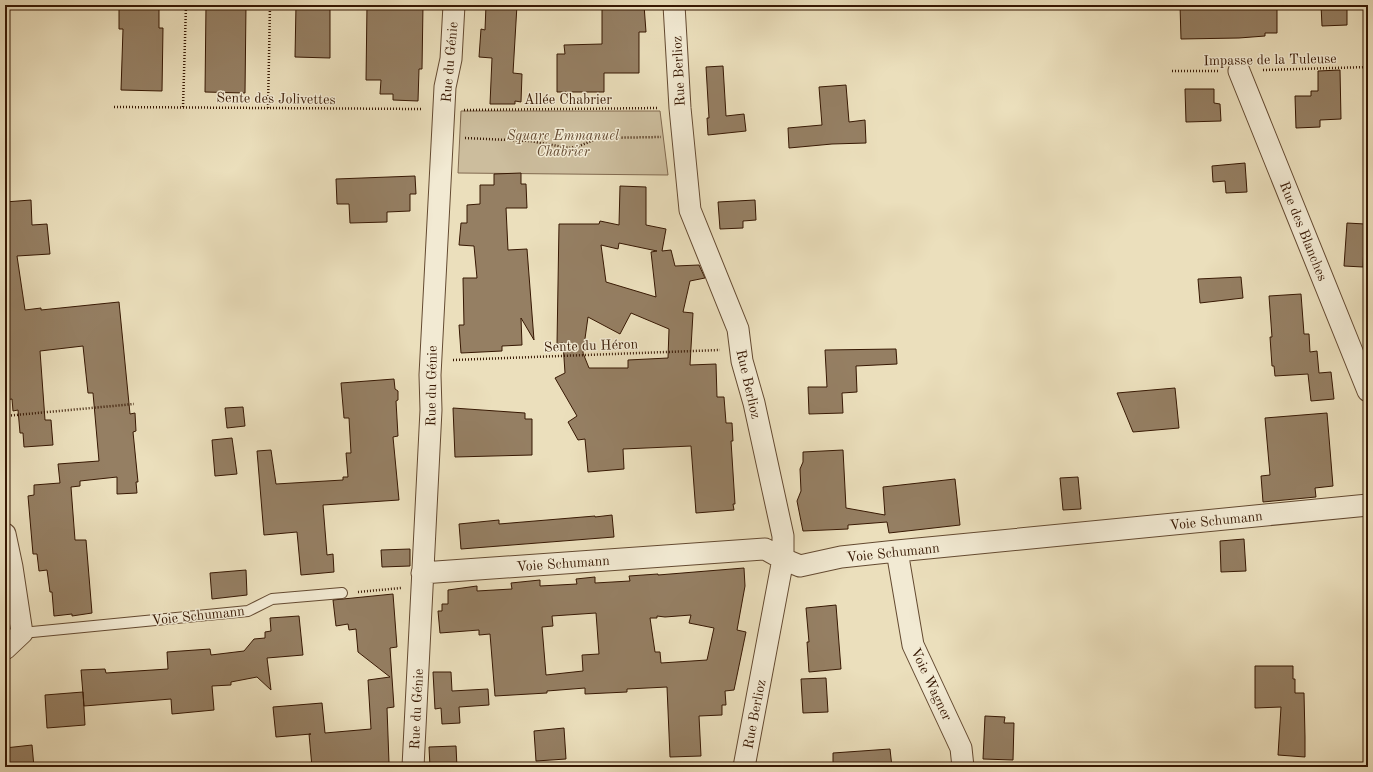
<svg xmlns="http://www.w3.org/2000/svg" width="1373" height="772" viewBox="0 0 1373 772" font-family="'Old Standard TT',serif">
<rect width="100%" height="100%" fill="#ebdfbc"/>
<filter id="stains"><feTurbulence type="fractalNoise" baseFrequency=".005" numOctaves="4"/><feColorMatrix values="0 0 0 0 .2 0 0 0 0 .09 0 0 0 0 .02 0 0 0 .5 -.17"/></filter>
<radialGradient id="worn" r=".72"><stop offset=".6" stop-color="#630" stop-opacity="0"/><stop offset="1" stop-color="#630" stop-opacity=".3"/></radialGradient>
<path fill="#ccbd9d" stroke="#826a50" d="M461,111h199l8,64 -210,-2z"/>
<path fill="#957f63" stroke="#371803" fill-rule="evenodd" d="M206,5h40l-1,88 -40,-1z
M296,5h34v53l-35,-1z
M367,5h56l-1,64h-3l-1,32 -25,-1v-6h-13l1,-14h-15z
M486,5h31l-4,68 9,1 -1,28 -6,-1v3h-25l2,-46 -13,-1 2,-28 4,1z
M602,5h42l2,27h-7v41h-35v19h-47v-38h8l-1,-9 38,-1z
M1180,5h19v4l44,-1v-3h34v28h-12v3l-26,2 -58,1z
M1321,5h26v20l-25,1z
M159,8v20h4l-1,63 -41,-1 2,-61h-4v-20z
M723,66l3,50 18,-2 2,17 -38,4 -1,-17h2l-3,-51z
M1340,70l1,49 -21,1v7l-24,1 -1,-32h16v-5h7v-20z
M846,85l3,37 16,-2 1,23 -34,1 -43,4 -1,-20 34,-3 -3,-38z
M1185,89h29v14l6,1 1,17 -35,1z
M1245,163l2,29 -21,1 -1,-12 -12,1 -1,-16z
M521,173v11h5l1,24h-21l2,42 19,-1 7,91 -13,-22 1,27 -20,1v5l-41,2 -2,-28h5l-1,-47h14l-3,-32 -15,-1 2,-22h6v-18l13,-1v-19h14v-11z
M415,176l1,18h-6v17l-23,1v10l-37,1 -1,-19h-12l-1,-25z
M620,186l26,1v38l20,4 -4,22 9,-1 4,16 24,-1 6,13 -15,3 -7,31 10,1 -3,52 26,-1 1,33h7l2,26h6l1,18h-2l4,63h-2l1,6 -38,3 -5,-67 -68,3 1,20 -36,3 -3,-33 -7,1 -10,-18 9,-6 -22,-38 10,-5 -2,-30 -6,1 2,-120h40l1,-3 19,4zM619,243l38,8 -6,1 5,45 -50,-15 -5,-37 17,4zM631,313l38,16 -1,29 -40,2v8h-39l-6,-15 5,-36 32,17z
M31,200l1,25 15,-1 3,30 -33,2 8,54 16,-2v2l78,-8 11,112 5,-1 1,18 -3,1 5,50h-2l1,11 -20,1v-17l-37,4v5l-9,1 4,53h11l6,73 -20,3v-2l-18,2 -2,-24h-2l-3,-22 -8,1 -2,-17h-4l-5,-58 6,-1v-10l26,-2 -2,-19 41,-3 -6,-68h-5l-5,-47 -43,5 5,69h6l2,25 -29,2 -1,-14h-3l-2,-23 -5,1 -1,-12 -7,1v-59h2l-2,-25v-114z
M755,200l1,20 -13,1v7l-23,1 -2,-27z
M1347,223l18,1 -2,43 -19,-1z
M1241,277l2,21 -43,5 -2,-24z
M1301,294l3,40h5l1,18 7,-1 2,22 12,-1 3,27 -23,2 -3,-27 -33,2 -1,-10h-2l-2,-29h2l-3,-41z
M896,349l1,15 -41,2 1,26 -15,1 1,20 -34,1 -1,-27h19l-2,-37z
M394,379l1,10 3,2v9l-2,1 2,35 -5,1 6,63 -76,5 4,50 6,-1 1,18 -33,3 -4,-43 -33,3 -7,-84 14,-1 5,34 67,-4v-3h5l-2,-24h5l-2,-35h-5l-3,-35z
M1175,388l4,40 -46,4 -16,-39z
M243,407l2,19 -18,2 -2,-20z
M453,408l72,5v6h7v36l-77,2z
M1327,413l6,73 -18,2 1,9 -53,5 -2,-26 9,-1 -5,-57z
M232,438l5,36 -22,2 -3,-36z
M843,450l3,58 39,7 -2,-28 72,-8 5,46 -71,8 -2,-11 -39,3v4l-45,2 -6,-30 4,-10 -1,-22 3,-7v-10z
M1078,477l3,32 -18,1 -3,-32z
M612,515l2,22 -153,12 -2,-25 40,-4v4l96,-8v1z
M1244,539l2,32 -25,1 -1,-31z
M410,549v17l-28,1 -1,-17z
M744,568l1,18 -8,44 9,2 -12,58 -9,1 1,14h-4v10l-23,1 2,40 -31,1 -3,-70 -40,2v3l-42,2v-6l-38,3v2l-52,3 -5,-62 -11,1v-5l-39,3 -2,-22h4v-7h6v-14l29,-4v5l35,-2 -1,-6 29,-3v6l37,-2 -1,-5 19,-2v6l35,-2 -1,-5 29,-2v1zM596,613l3,41 -17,1 1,16 -37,4 -4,-48 11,-1 -1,-10zM691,615l-2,8 25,5 -7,32 -46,3 -1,-11h-5l-5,-34h7v-2l8,1z
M246,570l1,25 -35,4 -2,-26z
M393,594l4,53 -7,1 4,59 -7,1 2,55 -31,2 1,2h-47l-3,-33h2l-35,3 -3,-30 49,-4 3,30 46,-4 -3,-49 22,-3 -32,-25 -2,-23 -7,1 -1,-6 -12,2 -3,-26z
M836,605l5,64 -32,3 -2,-30h2l-3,-34z
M299,616l4,39 -36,3 4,32 -14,-13 -26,5v3l-19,1 2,24 -42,4 -1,-15 -87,7 -3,-36 24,-1 1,4 62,-4 -1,-17 43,-3 1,6 33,-4 10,-12 11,-1v-6l6,-1 -1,-13z
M1255,666h38v13h2v14h9l1,44v20l-27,-2 3,-48 -26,1z
M433,672h18l1,19 36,-2 1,16 -30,2 1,16 -18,1 -1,-16 -6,1z
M826,678l2,34 -25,1 -2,-34z
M83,692l2,33 -38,3 -2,-33z
M985,716l20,1 -1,6h10l-1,37 -30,-1z
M564,728l2,31 -30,2 -2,-30z
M32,745l2,22h-29v-19z
M456,746l1,21h-27l-1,-20z
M890,749l2,18h-59v-14z"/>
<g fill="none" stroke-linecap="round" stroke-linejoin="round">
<g stroke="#644a31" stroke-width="12">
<path id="lane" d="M22,633l226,-22 24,-12 70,-6"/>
</g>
<g stroke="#644a31" stroke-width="23">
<path id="street" d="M674,5l6,103 10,102 48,119 4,32 12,42 29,133v23l-39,208
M1239,71l129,320
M5,534l7,33 10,66 -17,16
M897,551l16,94 48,103 2,19
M422,573l343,-24 18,10 17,7 41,-9 56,-6 471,-46
M413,767l18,-357 -1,-35 15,-288 6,-28 3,-54"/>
</g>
<path stroke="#371803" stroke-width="2.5" stroke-dasharray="1 2" stroke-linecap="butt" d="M1263,70l105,-3
M1172,71h46
M114,107l307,2
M183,107l3,-102
M268,108l2,-103
M464,110l195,-2
M465,138l65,3 39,7 10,-2 20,-8 62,-1
M453,360l267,-10
M5,416l129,-12
M358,592l43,-4"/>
<use href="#lane" stroke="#f2ead3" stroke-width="10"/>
<use href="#street" stroke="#f2ead3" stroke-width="21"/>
</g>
<g text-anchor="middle" stroke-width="3" stroke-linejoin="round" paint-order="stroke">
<g font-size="14" fill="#371803" stroke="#f2ead3">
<text transform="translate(1270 59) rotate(-1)" y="5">Impasse de la Tuleuse</text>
<text transform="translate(449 62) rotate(-85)" y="5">Rue du Génie</text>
<text transform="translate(678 71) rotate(-93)" y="5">Rue Berlioz</text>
<text transform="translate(276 98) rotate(1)" y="5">Sente des Jolivettes</text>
<text x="568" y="104">Allée Chabrier</text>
<text transform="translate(1304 231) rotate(68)" y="5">Rue des Blanches</text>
<text transform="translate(591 345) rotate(-2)" y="5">Sente du Héron</text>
<text transform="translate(749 384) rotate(77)" y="5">Rue Berlioz</text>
<text transform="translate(431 386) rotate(-89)" y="5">Rue du Génie</text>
<text transform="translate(1216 520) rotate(-6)" y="5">Voie Schumann</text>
<text transform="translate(893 552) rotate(-6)" y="5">Voie Schumann</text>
<text transform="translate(563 563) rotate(-4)" y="5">Voie Schumann</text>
<text transform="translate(198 615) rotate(-6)" y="5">Voie Schumann</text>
<text transform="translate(932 684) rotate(65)" y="5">Voie Wagner</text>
<text transform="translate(416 709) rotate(-87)" y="5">Rue du Génie</text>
<text transform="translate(754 714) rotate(-79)" y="5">Rue Berlioz</text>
</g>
<g font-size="14" font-style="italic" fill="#644a31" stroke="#f2ead3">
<text x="563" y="140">Square Emmanuel<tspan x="563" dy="16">Chabrier</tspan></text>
</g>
</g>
<rect width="1373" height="772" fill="none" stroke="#ebdfbc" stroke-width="20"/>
<rect x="6" y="6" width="1361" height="760" fill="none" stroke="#371803" stroke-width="2"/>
<rect x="10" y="10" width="1353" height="752" fill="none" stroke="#371803"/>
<rect width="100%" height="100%" filter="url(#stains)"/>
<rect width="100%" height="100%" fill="url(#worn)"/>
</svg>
